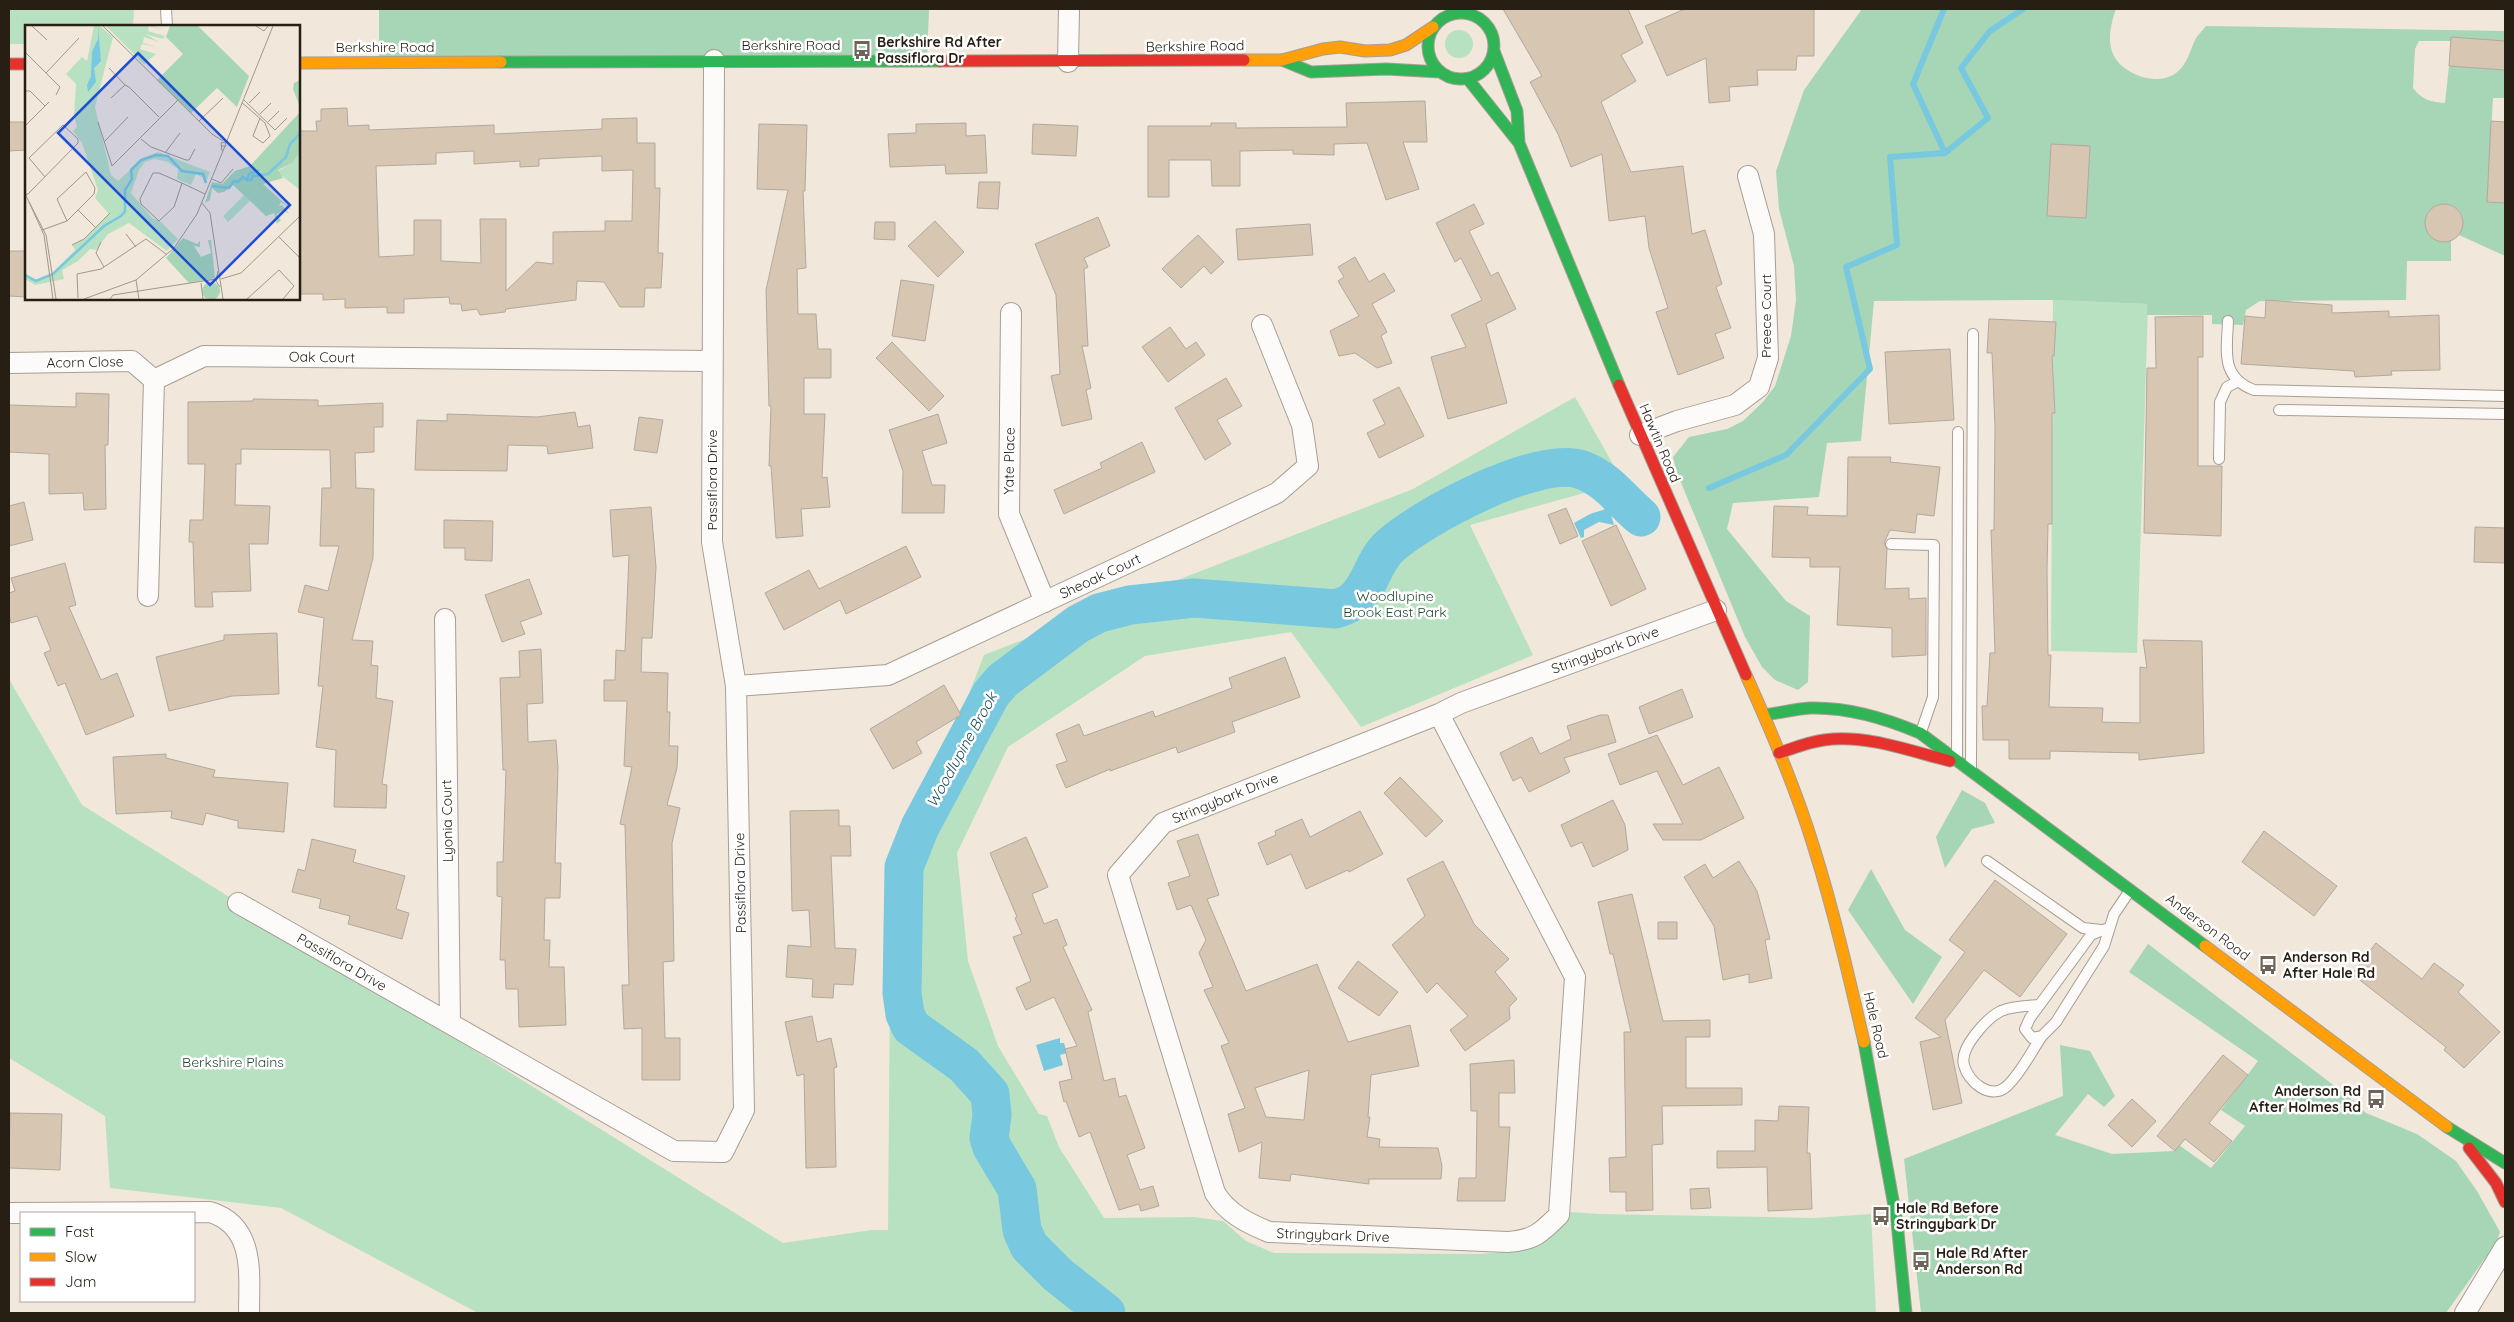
<svg xmlns="http://www.w3.org/2000/svg" width="2514" height="1322" viewBox="0 0 2514 1322" font-family="Quicksand,sans-serif">
<rect width="100%" height="100%" fill="#f2e7db"/>
<path fill="#b8e1c2" d="M9,9h125l-1,17h-107v18h-17z
M1445 44a14 14 0 1 1 28 0a14 14 0 1 1-28 0Z
M2053,300l95,4 -11,349 -86,-2z
M1575,397l48,85 -153,43 63,130 -172,72 -70,-95 -146,24 -137,91 -51,106 11,108 30,85 41,68 8,2 12,31 45,71 90,-1 29,4 23,20 28,12 204,1 30,-2 17,-4 45,-36 29,2 216,4 56,-4 5,99h-1398l-197,-105 -171,-20 -5,-72 -96,-58v-379l73,126 701,438 89,-13h16l2,-248 11,-154 41,-65 42,-108 429,-166z"/>
<path fill="#a6d6b5" d="M379,9h550l-2,52 -548,1z
M1862,9h254c-5,14 -9,31 -3,45 8,19 40,31 58,22 16,-8 18,-24 25,-38 3,-4 7,-8 10,-12l299,5v10h-86l-4,8 -2,39c9,12 18,14 32,15l4,-37 56,4v28h-12l-6,104 18,1v53l-46,-21 4,-17c-15,-32 -55,-1 -28,21l16,1v21h-44l-1,39 -146,1 -14,9 -3,15 -31,-1v-9h-65v-11l-94,-4 -179,1 -13,140 -34,2 -8,54 -86,6 -6,26 59,72 24,15 -2,66 -10,8 -23,-10 -13,-13 -17,-30 -68,-164 -4,-16 16,-20 38,-8 16,-8 20,-19 12,-16 16,-50 5,-36 -2,-34 -15,-57 -3,-38 28,-81z
M1962,790l23,13 10,20 -23,6 -27,39 -9,-31z
M1871,869l34,61 37,27 -29,47 -65,-94z
M2148,944l201,153 17,16 51,21 39,27 21,30 23,41 -4,11 -50,70h-525l-17,-154 159,-63 -3,-51 30,6 25,45 -11,11 -16,-13 -33,41 57,19 62,-3 5,-6 32,23 34,-42 -24,-16 37,-49 -129,-89z"/>
<path fill="#78c8e0" d="M1609,508l5,17 -15,-3 -15,8v7l-3,1 -7,-15 16,-9z
M1060,1038v5h4l3,10 -7,2 3,10 -19,6 -8,-26z"/>
<g fill="none" stroke-linecap="round" stroke-linejoin="round">
<path stroke="#78c8e0" stroke-width="6" d="M1945,153l43,-35 -27,-50 29,-37 33,-22
M1709,488l77,-33 84,-86 -24,-102 51,-22 -7,-88 55,-4 -32,-69 31,-75"/>
<path stroke="#78c8e0" stroke-width="39" d="M1106,1313l-48,-38 -29,-29 -7,-16 -5,-41 -25,-42 -3,-9 3,-23 -2,-21 -26,-29 -53,-38 -6,-13 -3,-21 2,-126 16,-40 71,-133 12,-14 75,-56 21,-11 31,-8 64,-7 142,11c5,-2 12,-4 17,-8 17,-13 20,-39 36,-54 31,-29 150,-93 193,-77 25,9 39,30 59,47"/>
</g>
<path fill="#d6c6b2" stroke="#b2a99e" fill-rule="evenodd" d="M1503,9h125l15,34 -22,12 15,26 -35,21 30,70 52,-6 9,68 13,-4 17,54 -6,3 15,41 -16,6 9,24 -46,17 -22,-63 12,-4 -19,-60 -4,-32 -36,5 -7,-67 -31,13 -13,-33 -28,-52 12,-6z
M1685,9h129v47h-17l-1,14h-39l1,15 -29,2 1,14 -21,2 -3,-45 -39,18 -22,-50z
M2451,37l54,4v29l-56,-4z
M1425,101l2,41h-24l16,47 -33,11 -19,-57 -33,1v11l-41,-1v-4l-53,1v35h-28l-1,-26h-42v37h-21v-71h63v-3h25v5l111,-1 -1,-24z
M347,108l1,18 21,-1v5l125,-5v9l108,-5v-10l35,-1v25h18v45h5l-2,65h5l-2,35h-16l-1,19h-24l-16,-25 -27,-1 -1,19 -70,9 -1,3 -25,3 -3,-6 -15,2 -1,-7h-11l-1,-7 -45,2v14h-17v-6l-42,1v-9l-22,1v-6h-24v-163h18l-1,-10h5v-12zM474,151v13l46,-3v6l19,-1v-7l63,-3v15l31,-1 -1,51h-27v10l-52,1v32l-17,-2 -30,29v-72h-26l1,44 -40,-2v-41h-27v35l-35,2 -3,-91 60,-2v-11z
M2491,121l14,1v81l-18,-1z
M9,122h17v28l-17,1z
M966,123v13l19,-1 2,38 -41,1 -1,-9 -55,2 -2,-33 28,-1v-9z
M759,124l48,1 -2,66h-2l3,77 -9,1 1,45h18l2,35h13v29h-27v36h21l-3,64 5,-1 3,30 -29,2 2,27 -27,2 -5,-72h-2l2,-60h-2l-3,-116 22,-100 -31,-1z
M1033,124l45,2 -2,30 -44,-2z
M2051,144l39,2 -4,72 -39,-2z
M979,182h21l-2,27 -21,-1z
M1474,204l10,20 -15,7 22,45 7,-4 18,37 -30,15 21,79 -59,16 -17,-62 35,-10 -15,-32 31,-15 -21,-42 -6,4 -19,-39z
M2425 223a19 19 0 1 1 38 0a19 19 0 1 1-38 0Z
M1098,217l12,29 -26,12 4,9 -4,2 4,77h-6l9,42 -5,2 6,29 -30,7 -11,-50 9,-2 -4,-79 -21,-51z
M935,221l29,31 -26,25 -30,-31z
M875,222h20v18l-21,-1z
M1310,224l3,31 -75,5 -2,-31z
M1198,235l26,27 -13,12 -7,-8 -23,22 -19,-19z
M9,251h17v46l-17,-1z
M1355,257l14,25 15,-9 11,18 -23,13 15,28 -6,4 11,27 -15,5 -22,-15 -16,3 -9,-25 29,-15 -21,-35 6,-4 -6,-10z
M901,280l33,5 -9,56 -33,-5z
M2266,300l66,5v8l57,-2v6l50,-2 1,55 -49,1 1,4 -37,2 -1,-6 -113,-7 4,-48 20,2z
M2203,316v41h-5v109h24l-1,70 -77,-3 3,-165h9l-1,-51z
M1989,319l67,3 -2,34h-2l3,57h-3v111h-4l-1,46 1,85h3l-2,52 54,1 -1,14 38,1v-56l7,1 -4,-28 59,1 2,112 -65,7v-7l-89,-2v8h-41v-19h-26l-1,-34h5l3,-53h5l-4,-123h3l1,-103 -3,-74h-5z
M1170,327l16,22 10,-7 9,13 -37,27 -26,-35z
M892,342l52,54 -15,15 -53,-53z
M1950,349l4,71 -65,4 -4,-72z
M1226,378l16,28 -25,14 14,24 -26,16 -30,-52z
M1399,387l25,49 -45,22 -12,-25 18,-9 -12,-24z
M76,393l33,1 -1,51h-3l1,64 -22,1 -1,-17 -34,1v-40l-40,-2v-47l67,2z
M253,399l65,1v6l65,-3v24h-9v25l-19,1 1,35 18,1 -1,69 -21,82 21,1 -2,24 7,1 -2,32 17,3 -11,83 5,1 -1,23 -52,-1 2,-57 -20,-3 7,-61h-5l6,-68 -26,-6 7,-27 23,6 11,-45h-19l2,-58h9l-1,-38 -89,-1v15h-5l-1,41 35,1 -2,38h-19l2,47 -39,1 1,15h-18l-2,-65h-4l1,-22h13l2,-56h-17v-62l65,-1z
M575,412l3,15 12,-2 3,23 -45,6 -1,-8 -39,-1 -1,26 -92,-1 2,-50 30,1v-7l90,3z
M938,414l9,29 -25,8 10,34h13l-1,28h-42l1,-42 -14,-41z
M639,417l24,3 -6,33 -23,-3z
M1142,442l13,30 -91,42 -10,-24 48,-22 -2,-5z
M1848,457h43l-1,5 50,5 -6,49 -17,-2 -2,19 -25,-3 -6,13 3,6 -2,40 24,-1v11l17,-1v57l-34,2v-29l-55,-3 3,-58h-30v-9l-38,-1 2,-51 34,1 -1,8 40,1z
M24,502l9,38 -24,6v-40z
M651,507l5,60 -4,71h-10l-1,34 27,1 -1,39h3l-1,34h9l-1,22 -10,37 13,3 -8,35 2,118 -11,1 2,76h15v42h-38v-52l-18,1 -2,-44h7l-4,-160 -5,-1 12,-57 -8,-1 3,-65h-23v-21h11l1,-30 9,1 4,-96 -16,2 -3,-47z
M1566,508l12,28 -18,8 -12,-29z
M444,520l49,1 -1,40 -27,-1v-12h-21z
M1616,525l30,64 -35,17 -29,-65z
M2475,527l30,1v35l-31,-1z
M906,546l15,31 -75,37 -6,-14 -56,30 -19,-37 44,-23 10,19z
M65,563l11,42 -7,2 32,73 16,-7 17,43 -48,19 -21,-52 -7,3 -14,-33 7,-3 -14,-34 -26,7 -2,-9v-21l6,-2 -4,-13z
M529,579l13,35 -22,8 5,12 -23,8 -17,-47z
M277,633l2,61 -47,2 -63,15 -13,-54 68,-17v-5z
M541,649l2,54 -16,1 1,38 28,-2 2,28 -3,95h6l-1,35h-15l-1,42h6l-1,27h15l2,58 -47,2 -1,-38h-12l-1,-29h-5l2,-63 -5,-1v-34h6l3,-92h-3l-3,-92 20,-1 -1,-26z
M1285,657l15,40 -68,25 3,10 -57,21 -2,-6 -66,24v-2l-44,19 -10,-23 11,-4 -11,-27 23,-10 5,12 69,-25 2,6 77,-29 -3,-10z
M944,685l17,30 -45,27 6,11 -29,16 -23,-40z
M1682,689l11,28 -44,17 -10,-27z
M1600,715h8l8,27 -52,16 6,14 -41,20 -8,-15 -8,4 -13,-28 32,-16 8,17 31,-15 -4,-13z
M1657,735l26,50 36,-18 25,51 -43,22h-38l-10,-16h30l-26,-53 -37,14 -12,-31z
M166,754v4l49,12 -2,7 75,6 -4,49 -46,-4v-7l-32,-8 -3,12 -32,-7 1,-7 -56,3 -3,-57z
M1400,777l43,44 -17,16 -42,-44z
M1613,800l12,25 3,25 -35,17 -11,-25 -11,5 -10,-22z
M839,810v16h11l1,30h-20l4,92 21,1 -3,36 -19,-1 -1,14 -21,-1 1,-18 -27,-2 2,-32 23,2 -2,-37 -17,1 -2,-100z
M1360,811l23,43 -34,18 -1,-2 -42,19 -15,-35 -24,11 -9,-22 18,-8 -1,-4 27,-12 8,18z
M2264,831l73,55 -23,30 -72,-54z
M1198,834l21,61 -12,4 39,92 71,-27 31,78 62,-17 9,41 -48,9 -3,42h2l-3,20 13,2 -1,8 59,1 4,18 -1,13h-72v5l-78,-10 -1,7 -31,-3 3,-36 -23,10 -11,-38 17,-6 -24,-62 8,-3 -25,-53 9,-3 -14,-34 7,-13 -15,-35 -14,5 -9,-27 22,-7 -13,-35zM1309,1070l-5,50 -38,-3 -11,-29z
M1026,837l22,50 -16,7 12,30 13,-5 10,26 -4,2 29,63 -4,2 16,69 11,-3 4,19 7,-2 19,53 -18,7 13,35 13,-4 6,20 -18,5 -2,-7 -20,6 -29,-78 -11,5 -13,-36 -2,1 -5,-20 13,-3 -7,-30 12,-3 -23,-49 -28,13 -10,-22 15,-7 -18,-44 9,-3 -7,-16 2,-1 -27,-64z
M312,839l44,11 -3,12 52,14 -9,33 13,4 -7,26 -54,-15 2,-8 -31,-8 2,-9 -29,-7 6,-23 7,2z
M1443,861l31,63 35,35 -14,13 22,27 -8,8 1,12 -45,32 -15,-21 18,-14 -31,-33 -10,10 -35,-48 33,-29 -18,-37z
M1739,861l18,30 13,48 -5,1 7,38 -23,5v-9l-26,6 -9,-54 -30,-49 21,-13 8,14z
M1995,880l72,54 -47,63 -36,-27 -39,50 17,83 -29,7 -13,-68 21,-5 -26,-19 50,-66 -16,-12z
M1632,894l31,127 47,-1v17h-24v51h56v17l-80,1 1,38 -11,1 1,65 -27,1v-19h-16l-1,-34 17,-1 -2,-125h7l-18,-78h-3l-12,-52z
M1658,922h19v17h-19z
M2376,943l46,36 12,-16 30,22 -6,7 42,40 -36,36 -20,-18 2,-3 -94,-73z
M1358,961l40,31 -19,24 -41,-28z
M812,1016l5,26 14,-4 6,29 -3,1 2,99 -30,1 -2,-94 -7,2 -12,-54z
M2223,1055l25,20 -39,48 23,18 -18,21 -29,-23 -10,12 -18,-15z
M1514,1060l1,33h-16v34h11l-5,74h-48l2,-23h17l1,-67h-6l-1,-47z
M2132,1099l24,22 -24,26 -24,-22z
M1779,1106l30,1 -2,46h3l2,56 -44,2 -1,-44 -50,1v-17h38v-31l23,1z
M10,1113l52,1 -2,56 -51,-2z
M1709,1188l2,20 -20,1 -1,-20z"/>
<g fill="none" stroke-linecap="round" stroke-linejoin="round">
<g stroke="#a79e94" stroke-width="12">
<path id="lane" d="M166,9l1,17
M2228,321c-1,30 -8,56 26,69l251,6
M2279,410l226,4
M2219,459l1,-57 7,-15 10,-5
M1891,544l43,1 -1,152 -12,35
M1957,756l1,-324
M1971,768l2,-434
M1987,861l96,67 18,2
M2108,928l-17,7 -61,83 -5,11 7,9 10,-2 14,-14 48,-76 10,-32 15,-22
M2039,1005c-12,1 -27,1 -38,6 -14,7 -42,37 -37,54 4,17 27,36 43,21 14,-13 24,-34 35,-50"/>
</g>
<g stroke="#a79e94" stroke-width="22">
<path id="street" d="M1068,62l1,-53
M1011,313l-2,201 36,88
M9,363l123,-2 22,19
M1640,435l37,-14 58,-16 24,-18 9,-29 -4,-124 -16,-58
M148,596l6,-216 50,-24 507,5
M445,619l5,404
M736,686l152,-11 389,-182 31,-27 -6,-41 -40,-100
M1439,714l136,263 -16,238c-18,18 -25,25 -51,27l-239,-10c-22,-9 -42,-19 -54,-39l-97,-318 45,-52 276,-109 22,-11 255,-93
M238,903l436,248 49,1 21,-42 -8,-424 -24,-144 2,-482
M9,1213l201,-1c46,14 39,63 39,101
M2465,1313l40,-66"/>
</g>
<g stroke="#a79e94" stroke-width="13">
<path id="fast" d="M1428 46a33 33 0 1 1 66 0a33 33 0 1 1-66 0Z
M1494,51l23,60 2,32
M1282,60l29,12 75,-3 54,3
M501,62l439,-1
M1468,79l51,64 100,242
M1764,715c15,-2 31,-6 46,-7 39,-1 75,10 110,25l285,213
M1864,1042l33,180 9,91
M2447,1127l58,36"/>
</g>
<g stroke="#a79e94" stroke-width="13">
<path id="slow" d="M1244,60h38l41,-11 17,-2 25,4 25,-1 16,-5 27,-18
M299,63l202,-1
M1746,675c25,56 50,114 68,173 20,64 35,129 50,194
M2205,946l242,181"/>
</g>
<g stroke="#a79e94" stroke-width="13">
<path id="jam" d="M940,61l304,-1
M9,64h17
M1619,385l127,290
M1779,753c15,-5 29,-11 45,-13 42,-6 86,11 126,21
M2469,1148l27,35 9,19"/>
</g>
<use href="#lane" stroke="#fdfbfa" stroke-width="10"/>
<use href="#street" stroke="#fdfbfa" stroke-width="20"/>
<use href="#fast" stroke="#30b455" stroke-width="11"/>
<use href="#slow" stroke="#ff9f0a" stroke-width="11"/>
<use href="#jam" stroke="#e5322d" stroke-width="11"/>
</g>
<defs>
<g id="bus-bare" transform="scale(1.5)"><path d="M-5-6H5V4H4V6H2V4H-2V6H-4V4H-5ZM-3.5-4V0h7V-4ZM-3.5 1.2v1.5H-2V1.2ZM2 1.2v1.5H3.5V1.2Z" fill="#6e645a" stroke="#fff" stroke-width="2.5" paint-order="stroke"/></g>
</defs>
<g fill-rule="evenodd">
<use href="#bus-bare" x="862" y="50"/>
<use href="#bus-bare" x="2268" y="965"/>
<use href="#bus-bare" x="2376" y="1099"/>
<use href="#bus-bare" x="1881" y="1216"/>
<use href="#bus-bare" x="1921" y="1261"/>
</g>
<g text-anchor="middle" stroke-width="5" stroke-linejoin="round" paint-order="stroke">
<g font-size="14" font-weight="bold" fill="#271e14" stroke="#fff" text-anchor="start">
<text x="877" y="47">Berkshire Rd After<tspan x="877" dy="16">Passiflora Dr</tspan></text>
<text x="2283" y="962">Anderson Rd<tspan x="2283" dy="16">After Hale Rd</tspan></text>
<text x="2361" y="1096" text-anchor="end">Anderson Rd<tspan x="2361" dy="16">After Holmes Rd</tspan></text>
<text x="1896" y="1213">Hale Rd Before<tspan x="1896" dy="16">Stringybark Dr</tspan></text>
<text x="1936" y="1258">Hale Rd After<tspan x="1936" dy="16">Anderson Rd</tspan></text>
</g>
<g font-size="14" fill="#271e14" stroke="#fff">
<text x="791" y="50">Berkshire Road</text>
<text transform="translate(1195 46) rotate(-1)" y="5">Berkshire Road</text>
<text x="385" y="52">Berkshire Road</text>
<text transform="translate(1766 316) rotate(-90)" y="5">Preece Court</text>
<text transform="translate(322 357) rotate(1)" y="5">Oak Court</text>
<text transform="translate(85 362) rotate(-1)" y="5">Acorn Close</text>
<text transform="translate(1660 443) rotate(67)" y="5">Hawtin Road</text>
<text transform="translate(1009 461) rotate(-89)" y="5">Yate Place</text>
<text transform="translate(712 480) rotate(-90)" y="5">Passiflora Drive</text>
<text transform="translate(1100 576) rotate(-25)" y="5">Sheoak Court</text>
<text transform="translate(1605 650) rotate(-20)" y="5">Stringybark Drive</text>
<text transform="translate(1225 798) rotate(-22)" y="5">Stringybark Drive</text>
<text transform="translate(447 821) rotate(-91)" y="5">Lyonia Court</text>
<text transform="translate(740 883) rotate(-91)" y="5">Passiflora Drive</text>
<text transform="translate(2208 927) rotate(37)" y="5">Anderson Road</text>
<text transform="translate(342 962) rotate(30)" y="5">Passiflora Drive</text>
<text transform="translate(1876 1025) rotate(77)" y="5">Hale Road</text>
<text transform="translate(1333 1235) rotate(2)" y="5">Stringybark Drive</text>
</g>
<g font-size="14" fill="#224b36" stroke="#fff">
<text x="1395" y="601">Woodlupine<tspan x="1395" dy="16">Brook East Park</tspan></text>
<text x="233" y="1067">Berkshire Plains</text>
</g>
<g font-size="15" font-style="italic" fill="#1d4f5f" stroke="#fff">
<text transform="translate(962 750) rotate(-61)" y="5">Woodlupine Brook</text>
</g>
</g>
<g transform="translate(25 25)">
<rect width="275" height="275" fill="#f2e7db"/>
<path d="M69,1h6l13,11 -18,70 16,68 7,6 25,-23 15,-6 52,20 -3,8 -11,-6 -5,11 -14,-6 1,-10 -10,-7 -14,-3 -9,3 -6,8 -8,23 21,25 8,3 18,18 -11,12 -38,-28 -21,11 -12,16 -6,-1 -12,12 -16,9 2,9 -29,6 -10,-6v-6l10,7 15,-5 25,-25 -3,-5 12,-6 25,-25 -14,-16 3,-8 -16,-47 -9,-12 4,-4 -3,-12 2,-31 -10,-10 16,-17 5,4zM81,1h47l12,4 -16,-4 -1,5 17,5 -2,3 -18,-5 14,8 -15,-5 -1,6 14,4 -15,-3 -2,5 16,5 -12,10zM275,128v37l-23,-18 16,-10zM219,170l6,6 -22,21 -5,-6z" fill="#b8e1c2"/>
<path d="M145,1h28l51,50 -12,31 -20,-19 -26,25 -34,-33 26,-26 -17,-17zM275,55v27l-7,-18 1,-6zM275,87v41l-8,10 -14,7 5,8 -20,6 30,27 -12,-9 -2,4 3,-1 7,9 -6,-4 -7,5 5,5 -4,4 -3,-11 -8,3 -33,-31 -9,7 -6,1 -6,-5 -2,12 -5,3 7,-21 10,2 13,-13 15,-5zM158,213l14,6 3,-3v6l-6,-1 7,11 10,-4 -3,-13h3l4,38 -26,5 -23,-25zM177 266a9 9 0 1 1 18 0a9 9 0 1 1-18 0Z" fill="#a6d6b5"/>
<path d="M73,1l3,35 -7,7 2,14 -8,10 -1,-7 4,-9 1,-24 6,-13z" fill="#78c8e0"/>
<path fill="none" stroke="#78c8e0" stroke-width="2.5" d="M222,155h4l2,-4 15,-2 18,-17 4,-13 10,-10M187,161l17,2 5,-7 4,1 5,-5 4,3 2,-6 10,-4M0,250l11,6 17,-7 51,-48 17,-10 4,-5v-21l7,-11 -1,-9 10,-10 15,-5 12,1 14,15 21,3 3,9"/>
<path fill="none" stroke="#a1978b" stroke-width="1" d="M7,1l15,14M78,1l109,108 11,7M231,1l8,5 4,-5M0,27l35,35 -4,8M84,43l16,17M21,48l33,-35M0,66h5l15,15M86,73l14,-13 4,2 30,30M218,74l32,31 12,-12M217,78l4,3 19,17 5,13 -7,7 -10,-7 7,-18M224,78l11,-11M235,89l11,-11M174,96l24,-23M73,97l14,44 66,-66M243,97l11,-11M0,101l24,-24M116,114l10,8 35,13h3l6,-11M79,117l24,-25M201,118l47,-117M197,126l-1,-8 4,-1 1,4h-4M140,128l15,-20M187,154l9,4 12,-14M157,158l-8,24 -15,14 -18,-17 -1,-5 13,-26h6l25,11 21,10M0,169l21,41 10,64M0,170l3,-1 49,-50 1,-1v-4l-15,-14 -34,33 16,19M4,177l15,33 9,64M177,178l8,10 13,86M53,185l17,17M17,205l25,-9 27,-27 1,-6 -9,-16 -29,27 10,22M101,209l10,13M254,212l21,21M76,217l-5,11 8,14M47,220l12,-6 26,-26M193,246l-2,10 4,6M196,254l20,-6 59,-57M111,255l3,19M176,258l2,16M53,273l-1,-24 24,-5 45,-30 20,15M59,274l52,-19 38,-32 23,-34 28,-68M85,274l3,-4 103,-16M222,274l32,-29 15,16 -11,13"/>
<path fill="#1d4ed8" fill-opacity="0.15" stroke="#1d4ed8" stroke-width="2.5" d="M113,28l152,152 -80,80 -152,-152z"/>
<rect width="275" height="275" fill="none" stroke="#271e14" stroke-width="2.5"/>
</g>
<rect width="2514" height="1322" fill="none" stroke="#271e14" stroke-width="20"/>
<rect x="20" y="1212" width="175" height="90" fill="#ffffff" stroke="#a9a5a1"/>
<rect x="30" y="1228" width="25" height="8" fill="#30b455" stroke="#a9a5a1"/>
<text x="65" y="1237" font-size="15" fill="#271e14">Fast</text>
<rect x="30" y="1253" width="25" height="8" fill="#ff9f0a" stroke="#a9a5a1"/>
<text x="65" y="1262" font-size="15" fill="#271e14">Slow</text>
<rect x="30" y="1278" width="25" height="8" fill="#e5322d" stroke="#a9a5a1"/>
<text x="65" y="1287" font-size="15" fill="#271e14">Jam</text>
</svg>
